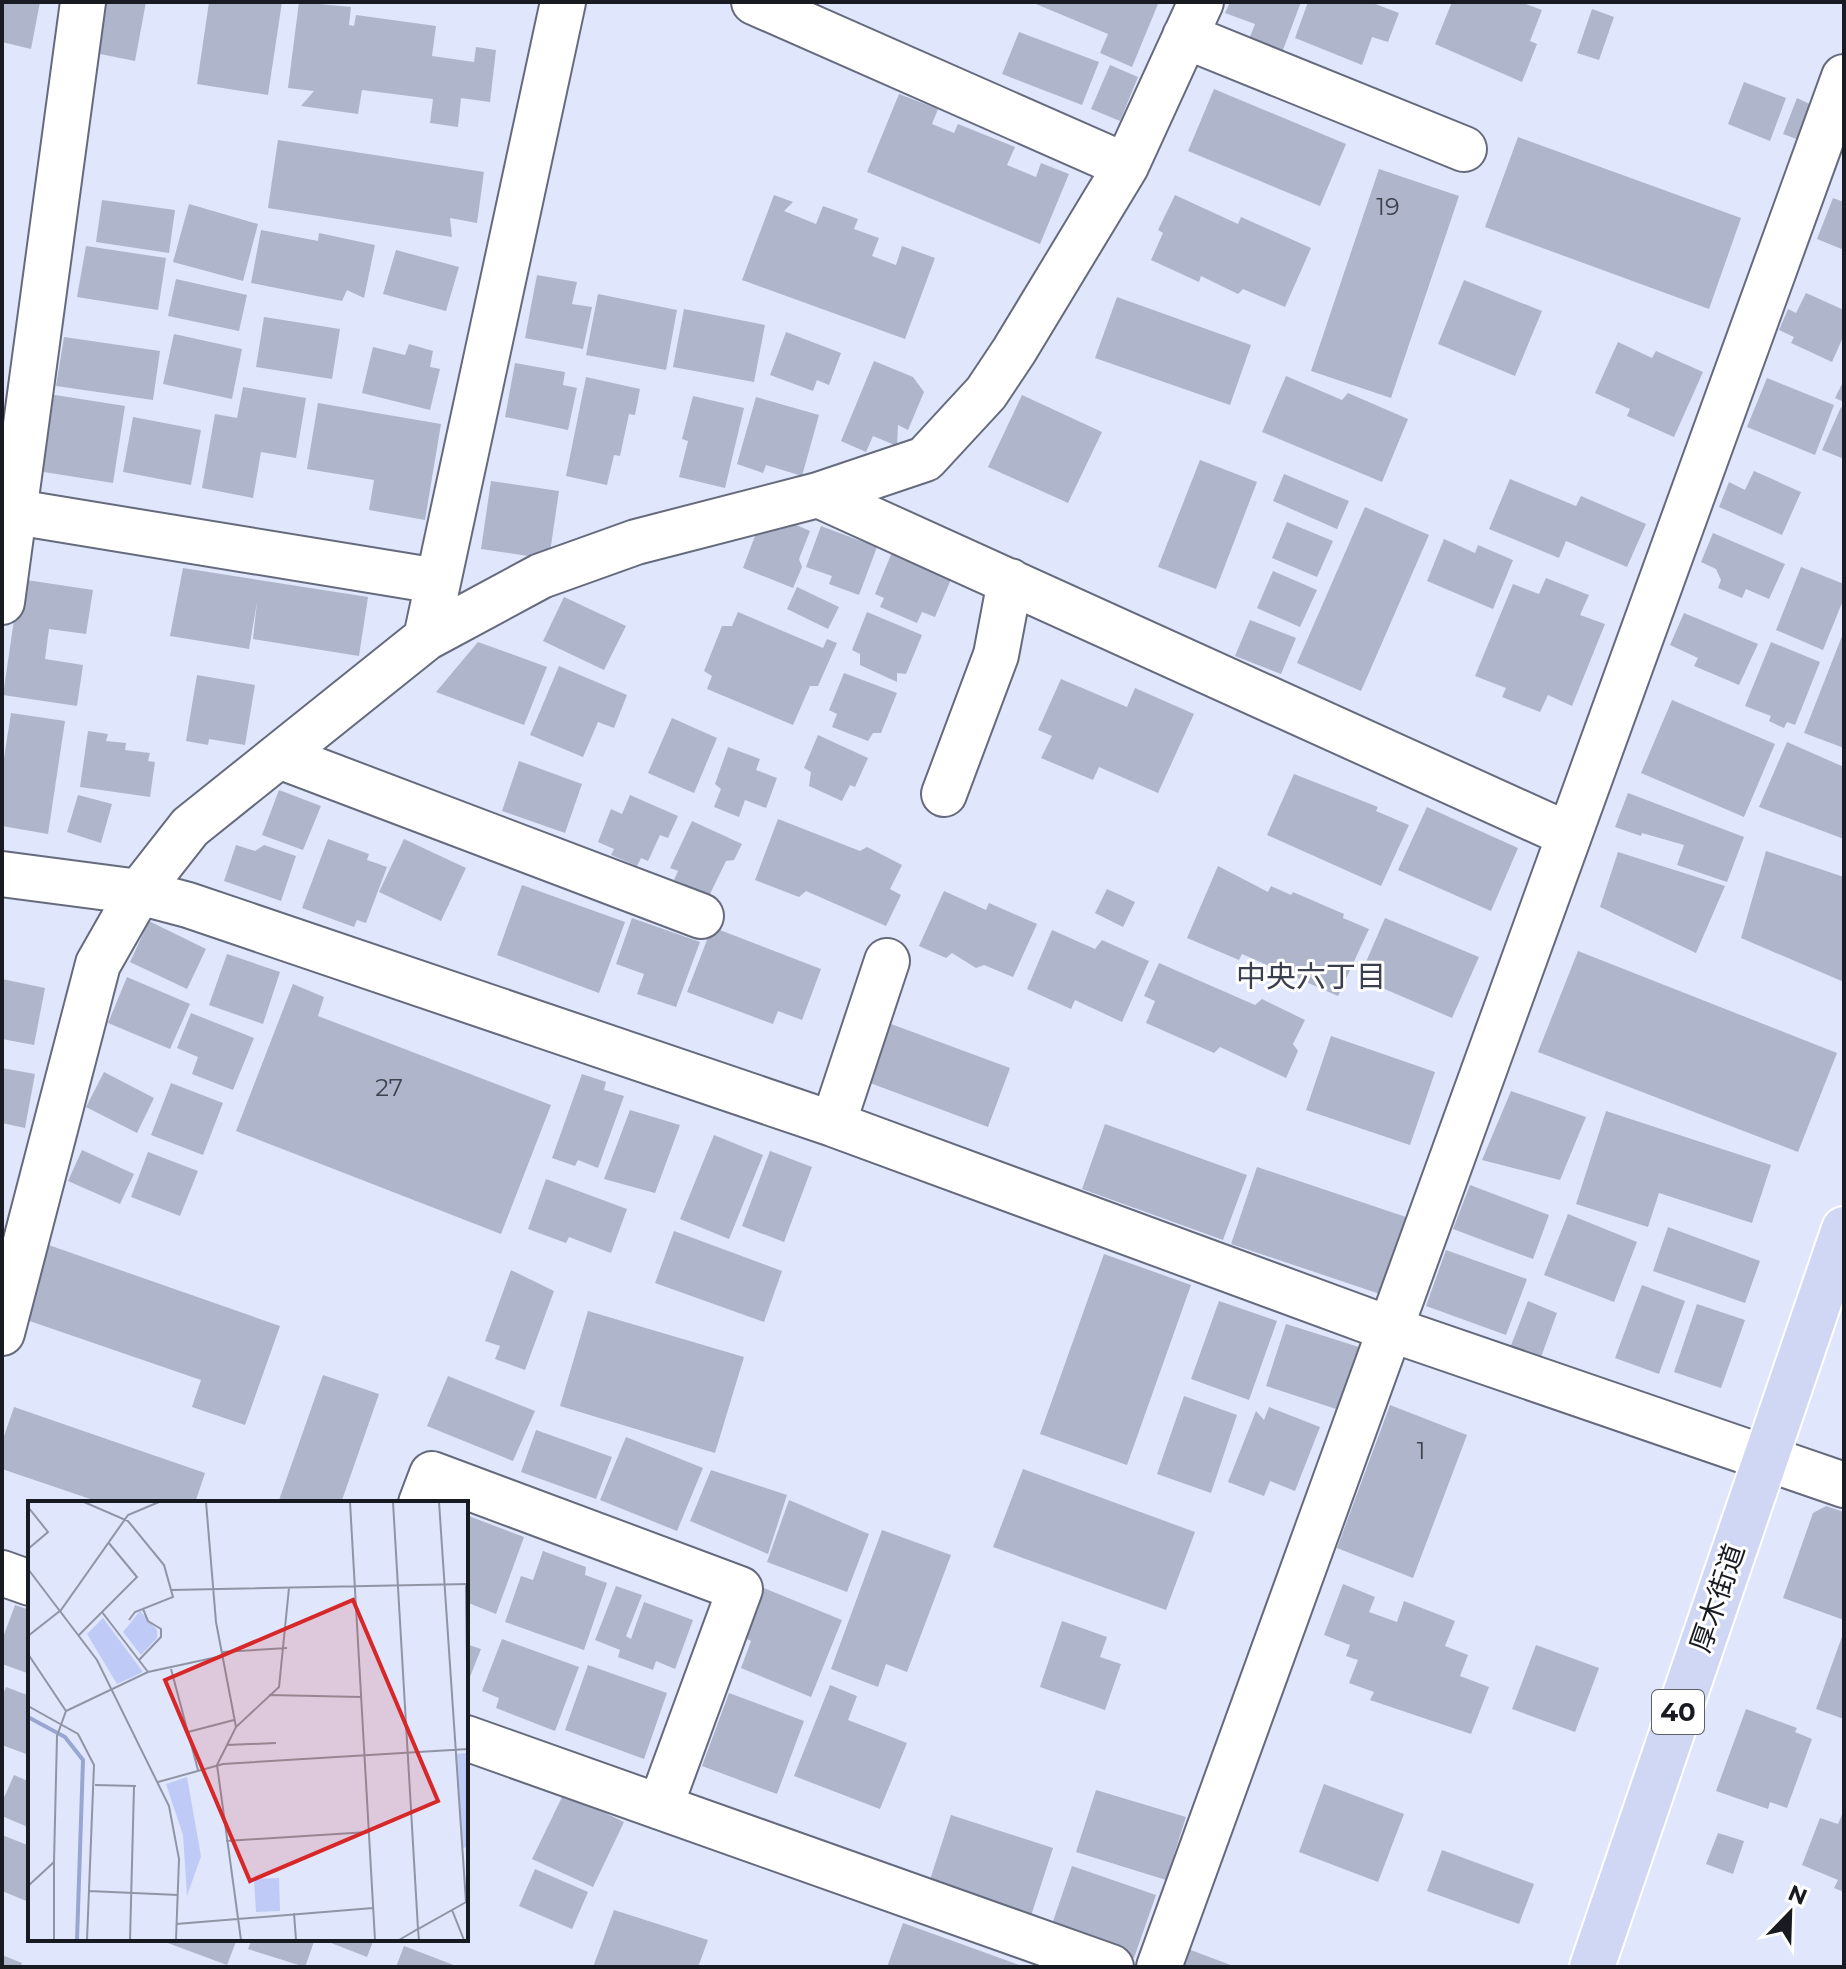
<svg xmlns="http://www.w3.org/2000/svg" width="1846" height="1969" viewBox="0 0 1846 1969" font-family="Montserrat,'Noto Sans JP',sans-serif">
<rect width="100%" height="100%" fill="#e0e6fc"/>
<path fill="#afb6cb" d="M2,2h38l-9,47 -29,-7z
M100,2h46l-11,59 -45,-9z
M209,2h73l-14,93 -71,-11z
M299,2l52,5 -2,18 5,1 2,-11 80,11 -4,30 42,6 2,-15 20,3 -6,52 -29,-4 -3,29 -28,-4 3,-24 -71,-9 -4,24 -57,-8 13,-15 -26,-3z
M1031,2h121l6,2 -26,63 -32,-14 8,-19z
M1230,2h71l-18,48 -33,-13 5,-13 -30,-11z
M1308,2h62l29,11 -11,29 -16,-5 -10,28 -67,-27z
M1452,2h69l21,8 -12,31 7,3 -15,38 -87,-38z
M1592,9l22,8 -15,43 -22,-7z
M1019,32l80,30 -17,43 -80,-31z
M1110,65l28,12 -18,44 -29,-12z
M1744,82l42,16 -16,43 -42,-17z
M1214,89l132,55 -26,62 -132,-55z
M899,94l39,15 -6,15 22,9 4,-9 57,23 -8,18 29,12 5,-14 28,11 -29,70 -173,-72z
M1797,98l15,7 -13,35 -16,-6z
M1518,137l223,81 -32,91 -224,-82z
M278,140l206,32 -7,51 -27,-5 2,19 -184,-29z
M1379,169l80,27 -68,202 -80,-27z
M774,195l19,7 -9,9 32,13 7,-18 35,13 -4,10 25,9 -7,18 24,9 6,-19 33,12 -30,81 -163,-59z
M1175,195l63,29 3,-7 70,31 -26,59 -42,-18 -5,5 -37,-18 -2,6 -48,-22 12,-27 -5,-3z
M1833,198l11,4v48l-27,-11z
M102,200l73,10 -6,43 -73,-11z
M189,204l69,20 -15,57 -70,-19z
M261,230l57,11 1,-8 56,12 -11,53 -17,-8 -5,11 -91,-18z
M86,246l80,12 -8,52 -81,-13z
M396,250l63,17 -13,44 -63,-17z
M537,275l40,7 -5,22 20,3 -9,42 -58,-11z
M176,279l71,16 -8,36 -71,-15z
M1464,280l78,31 -27,65 -77,-32z
M1806,293l38,17v25l-12,27 -41,-19 3,-6 -15,-7 9,-21 8,4z
M598,294l79,16 -11,60 -80,-15z
M1117,297l134,48 -21,60 -135,-47z
M684,309l81,16 -11,57 -81,-15z
M264,317l76,12 -8,50 -76,-12z
M786,332l55,21 -12,32 -12,-5 -4,11 -43,-16z
M174,334l68,15 -10,50 -69,-15z
M64,337l96,14 -7,49 -97,-14z
M1618,342l34,16 4,-7 47,21 -29,65 -47,-21 3,-7 -35,-16z
M409,344l24,7 -3,16 10,2 -10,41 -68,-17 11,-46 32,8z
M874,361l39,16 11,15 -16,38 -10,-5 -1,21 -24,-10 -7,16 -25,-11z
M515,363l50,9 -2,13 14,3 -9,42 -63,-13z
M1286,376l56,24 6,-7 60,26 -26,63 -120,-50z
M586,377l54,12 -5,26 -6,-1 -9,42 -6,-1 -7,30 -41,-9z
M1767,378l67,27 -19,50 -68,-28z
M1844,380v22l-9,-4z
M243,387l63,11 -10,60 -35,-6 -8,46 -51,-10 13,-74 22,4z
M36,392l89,14 -12,77 -88,-14z
M1022,395l80,37 -34,71 -80,-36z
M693,396l51,12 -19,80 -46,-11 9,-36 -6,-2z
M756,397l63,18 -17,61 -36,-11 -3,8 -26,-9z
M318,403l123,21 -16,96 -56,-10 5,-30 -67,-11z
M1841,407l3,2v50l-22,-9z
M133,417l68,13 -10,55 -68,-13z
M1200,460l57,22 -41,107 -58,-22z
M1754,471l47,21 -19,43 -63,-28 10,-25 16,8z
M1284,474l65,27 -12,28 -64,-28z
M1510,479l66,27 5,-10 65,28 -19,43 -61,-26 -7,17 -70,-29z
M491,481l68,10 -10,68 -68,-10z
M1365,507l64,28 -68,156 -64,-28z
M1287,522l46,19 -16,36 -45,-19z
M792,523l18,8 -11,28 3,8 -9,21 -50,-20 13,-35z
M821,526l56,21 -18,48 -30,-11 3,-8 -26,-9z
M1713,533l72,31 -16,35 -23,-10 -4,9 -24,-10 3,-8 -5,-11 -15,-7z
M1444,539l31,14 3,-8 35,15 -20,49 -66,-28z
M892,552l60,25 -17,40 -13,-5 -5,11 -37,-16 4,-9 -9,-4z
M1801,567l43,17v14l-21,52 -47,-20z
M183,568l185,29 -9,59 -106,-17 4,-37 -8,47 -79,-13z
M1273,571l44,19 -17,37 -43,-19z
M1546,578l43,17 -9,20 25,9 -33,82 -24,-11 -8,17 -38,-15 4,-9 -31,-12 38,-92 26,10z
M20,579l73,11 -7,44 -37,-5 -4,30 38,6 -6,41 -74,-11z
M797,587l42,20 -11,22 -41,-20z
M564,597l62,29 -22,44 -61,-29z
M738,612l85,36 4,-9 10,4 -19,43h-8l-17,39 -86,-36 5,-13 -8,-5 18,-45h10z
M867,612l55,23 -16,39 -9,-1v9l-37,-17v-11l-8,-4z
M1684,613l74,31 -19,41 -45,-19 4,-8 -28,-13z
M1250,620l46,18 -15,36 -46,-18z
M1844,631v117l-40,-15z
M478,642l69,25 -23,58 -88,-33z
M1771,642l49,20 -25,63 -8,-3 -3,6 -15,-7 2,-5 -26,-10z
M559,666l68,29 -13,33 -16,-6 -15,35 -53,-22z
M844,673l53,20 -16,40h-8l-5,8 -36,-14 5,-13 -8,-4z
M197,675l58,10 -10,60 -36,-6 -1,6 -22,-4z
M1061,679l66,28 8,-19 59,26 -36,79 -59,-26 -6,13 -52,-22 11,-22 -14,-6z
M1672,700l103,44 -31,73 -103,-44z
M11,713l54,8 -17,113 -46,-8v-55z
M672,718l45,20 -23,55 -46,-20z
M88,731l20,3 -2,7 20,2 -1,7 25,3 -2,8 7,1 -5,35 -70,-10z
M818,735l50,23 -13,29 -5,-2 -8,16 -33,-15 2,-14 -7,-4z
M1787,742l57,25v72l-85,-32z
M728,747l32,12 -4,11 21,8 -11,30 -21,-8 -6,17 -25,-10 7,-18 -6,-5z
M519,761l63,23 -17,49 -63,-22z
M1294,774l84,33 -2,4 33,14 -28,61 -114,-51z
M279,790l42,16 -18,44 -41,-15z
M1628,793l116,44 -17,45 -50,-17 7,-20 -42,-12 -1,3 -26,-9z
M78,795l34,9 -11,39 -34,-11z
M630,795l48,21 -10,22 -8,-3 -12,26 -7,-3 -4,8 -26,-11 3,-6 -16,-7 13,-33 11,5z
M1427,807l91,41 -27,63 -93,-41z
M778,819l82,32 7,-4 35,18 -12,24 11,6 -15,31 -80,-35 -7,6 -44,-17z
M692,821l50,23 -8,16 -8,1 -17,35 -35,-16 4,-9 -8,-3z
M328,839l41,15 -2,6 20,7 -21,56 -9,-3 -3,7 -52,-19z
M404,839l62,29 -25,53 -62,-29z
M236,845l19,6 9,-6 32,11 -15,45 -57,-20z
M1766,851l78,26v105l-103,-44z
M1618,852l107,34 -29,67 -96,-46z
M1218,866l50,26 3,-6 20,9 2,-3 51,22 -1,4 26,11 -31,67 -96,-42 -3,6 -52,-22z
M522,885l103,37 -26,71 -102,-38z
M1107,889l28,13 -12,25 -28,-14z
M944,891l42,19 3,-7 48,21 -24,53 -29,-12 -8,3 -24,-15 -6,5 -27,-12z
M632,918l68,24 -24,65 -39,-13 7,-20 -28,-10z
M1385,918l94,39 -27,61 -93,-40z
M149,921l57,28 -19,40 -57,-27z
M712,927l109,42 -19,51 -24,-9 -5,13 -86,-32z
M1052,930l43,19 7,-9 47,21 -27,61 -47,-22 -4,9 -44,-20z
M1578,951l259,102 -39,99 -260,-100z
M227,954l53,18 -17,52 -54,-19z
M1159,963l96,42 7,-6 43,21 -12,24 5,7 -12,27 -66,-31 -6,6 -68,-30 9,-22 -11,-5z
M127,977l63,27 -20,45 -62,-26z
M2,979l43,9 -11,57 -32,-6z
M293,984l31,13 -6,19 233,89 -50,129 -265,-103z
M191,1013l63,25 -21,52 -41,-16 6,-17 -21,-9z
M883,1021l127,47 -22,59 -126,-47z
M1331,1036l104,36 -25,73 -104,-35z
M2,1068l33,6 -10,54 -23,-5z
M104,1072l50,26 -17,35 -51,-26z
M582,1074l24,8 -2,8 20,6 -26,72 -20,-8 -3,6 -23,-8z
M171,1083l52,20 -20,52 -52,-20z
M1511,1091l75,26 -26,63 -78,-20z
M630,1110l50,15 -25,68 -51,-14z
M1606,1111l165,54 -19,58 -93,-30 -11,34 -72,-23z
M1105,1124l142,51 -24,65 -141,-51z
M714,1135l49,20 -34,84 -49,-20z
M82,1150l52,24 -14,30 -52,-23z
M770,1151l42,16 -28,75 -42,-16z
M148,1152l50,19 -18,45 -49,-19z
M1257,1167l149,50 -26,77 -149,-50z
M546,1179l81,30 -16,44 -42,-16 -3,6 -38,-14z
M1470,1185l79,30 -16,44 -80,-30z
M1568,1214l69,28 -23,60 -70,-27z
M1668,1227l92,34 -15,42 -92,-32z
M674,1231l108,40 -18,51 -109,-39z
M40,1242l240,84 -35,99 -53,-18 9,-27 -186,-64z
M1446,1250l81,29 -21,56 -80,-29z
M1104,1254l87,31 -64,180 -87,-31z
M511,1270l43,21 -29,79 -30,-11 5,-13 -15,-5z
M1642,1285l43,16 -26,73 -44,-16z
M1219,1301l58,20 -28,79 -58,-21z
M1528,1301l29,12 -17,47 -30,-12z
M1697,1304l48,16 -24,68 -47,-16z
M588,1311l156,46 -29,96 -155,-47z
M1286,1324l73,23 -20,63 -73,-24z
M323,1375l56,19 -38,109h-63z
M448,1376l87,35 -22,50 -86,-35z
M1184,1396l53,19 -26,78 -54,-19z
M1390,1405l77,30 -54,143 -76,-30z
M14,1407l191,66 -10,30h-93l-100,-34v-27z
M1269,1407l51,20 -25,64 -25,-10 -6,15 -36,-14 28,-71 8,9z
M536,1430l76,27 -16,42 -75,-27z
M626,1437l77,31 -26,63 -77,-31z
M1023,1469l172,63 -29,78 -173,-63z
M711,1470l76,25 -19,59 -78,-33z
M789,1500l80,34 -22,58 -80,-30z
M1826,1506l18,6v108l-61,-22 30,-85z
M466,1515l58,22 -28,77 -30,-12z
M882,1530l69,25 -44,117 -21,-8 -8,23 -47,-18z
M543,1551l43,16 -1,8 22,8 -23,67 -79,-28 16,-46 12,4z
M1343,1584l32,13 -6,15 28,10 7,-21 51,20 -10,25 23,9 -8,21 29,11 -18,47 -101,-34 4,-8 -25,-9 9,-23 -12,-4 4,-11 -26,-10z
M616,1586l26,9 -16,41 5,3 13,-37 49,18 -18,49 -19,-8 -3,9 -35,-13 2,-7 -25,-10z
M759,1586l83,34 -31,77 -70,-29 10,-27 -12,-6z
M15,1605l15,5v64l-28,-10v-24z
M1062,1621l45,16 -7,20 21,7 -16,46 -65,-23z
M1844,1631v88l-28,-10z
M502,1639l77,28 -24,64 -59,-23 3,-10 -17,-7z
M466,1644l15,5 -15,38z
M1536,1645l63,23 -24,64 -63,-23z
M588,1665l79,28 -23,66 -79,-29z
M830,1685l27,11 -9,24 59,23 -27,66 -86,-33z
M6,1687l24,9v47l-4,11 -24,-9v-48z
M729,1693l75,28 -27,73 -75,-28z
M1746,1709l51,19 -2,4 17,7 -25,69 -17,-6 -2,7 -52,-18z
M14,1775l16,7v46l-28,-12v-14z
M1324,1784l80,30 -26,68 -79,-30z
M1096,1790l90,27 -20,63 -90,-28z
M564,1793l60,29 -31,65 -61,-28z
M1844,1810v82l-10,-4 4,-8 -36,-15 18,-47 18,6z
M951,1815l102,33 -24,74 -102,-33z
M1718,1833l26,8 -11,33 -27,-10z
M2,1835l28,11 -1,56 -27,-11z
M1442,1850l92,34 -15,40 -92,-33z
M1072,1866l84,29 -22,63 -84,-28z
M535,1869l53,23 -16,37 -53,-23z
M614,1910l94,30 -10,27h-105z
M903,1923l122,44h-138z
M157,1939h80l-10,26z
M252,1939h63l-10,28 -57,-18z
M321,1939h53l-7,18z
M404,1946l55,21h-63z
M1188,1949l48,18h-55z
M2,1955l20,8 -2,4h-18z"/>
<g fill="none" stroke-linecap="round" stroke-linejoin="round">
<g stroke="#656a7d" stroke-width="48">
<path id="minor" d="M754,2l372,164
M1185,36l279,113
M818,495l751,340
M16,512l421,69
M2,602l81,-600
M426,638l137,-636
M279,756l422,160
M944,794l52,-139 14,-74
M2,874l137,18 49,13 645,219 557,205 454,156
M833,1124l54,-163
M2,1333l96,-369 41,-72 51,-65 236,-189 115,-62 95,-34 182,-47 107,-36 61,-66 28,-42 112,-185 75,-164
M421,1503l11,-29 308,115 -80,218
M2,1573l28,10
M466,1738l645,229
M1159,1967l685,-1890"/>
</g>
<g stroke="#fff" stroke-width="48">
<path id="major" d="M1592,1967l252,-738"/>
</g>
<use href="#minor" stroke="#fff" stroke-width="44"/>
<use href="#major" stroke="#cfd7f5" stroke-width="44"/>
</g>
<g text-anchor="middle" stroke-width="6" stroke-linejoin="round" paint-order="stroke">
<g font-size="24" fill="#3e424c">
<text x="1388" y="215">19</text>
<text x="389" y="1096">27</text>
<text x="1421" y="1459">1</text>
</g>
<rect fill="#fff" stroke="#5e5f64" stroke-width="2" x="1652" y="1690" width="52" height="44" rx="6"/>
<g font-size="26" font-weight="bold" fill="#191b22">
<text x="1678" y="1721">40</text>
</g>
<g font-size="28" fill="#191b22" stroke="#fff">
<text transform="translate(1717 1598) rotate(-71)" y="10">厚木街道</text>
</g>
<g font-size="30" fill="#3a3f50" stroke="#fff">
<text x="1311" y="987">中央六丁目</text>
</g>
</g>
<g transform="translate(28 1501)">
<rect width="440" height="440" fill="#e0e6fc"/>
<path d="M112,110l17,19v8l-16,17 -18,-23zM75,117l40,54 -26,12 -30,-50zM440,252v94l-5,1 -8,-94zM159,276l14,79 -14,40 -4,-61 -17,-51zM251,377l1,33 -24,1 -2,-33z" fill="#bfcbf6"/>
<path fill="none" stroke="#99a6d1" stroke-width="4" d="M0,216l37,20 18,23 -6,180"/>
<path fill="none" stroke="#9095a5" stroke-width="2" d="M56,1l44,19 36,44 9,32 -38,15 -6,8M178,1l10,120 20,105M322,1l25,438M365,1l25,427 50,-28M411,1l27,400M0,6l20,25 -20,17M0,68l69,91 72,146 10,53 -3,81M438,83l1,80M143,89l297,-6M74,111l46,60M51,134l58,-58 -29,-35M0,135l33,-26 67,-95 31,-13M194,151l65,-4M0,153l38,57M111,159l22,-23v-8l-13,-8 -5,-12M143,168l27,101M241,194l92,2M0,205l50,28 16,31 -7,175M160,231l46,-12M198,244l50,-2M130,281l65,-18 245,-15M67,284l41,1M198,340l142,-9M0,385l26,-24 3,-126 9,-25 82,-39 74,-16M61,390l89,4M424,409l12,30M266,412l2,27M148,423l197,-16M26,439v-78M102,439l4,-153M213,439l-24,-175 19,-38 43,-40 10,-99M371,439l19,-11 1,11"/>
<path fill="#d62828" fill-opacity="0.15" stroke="#d62828" stroke-width="4" d="M325,99l85,201 -188,80 -85,-201z"/>
<rect width="440" height="440" fill="none" stroke="#191b22" stroke-width="4"/>
</g>
<rect width="1846" height="1969" fill="none" stroke="#191b22" stroke-width="8"/>
<g transform="translate(1790 1913) rotate(23)" stroke="#ffffff" stroke-width="6" paint-order="stroke">
<path d="M0-6L14 30L0 20L-14 30Z" fill="#191b22"/>
<text y="-12" font-size="22" font-weight="bold" text-anchor="middle" fill="#191b22">N</text>
</g>
</svg>
